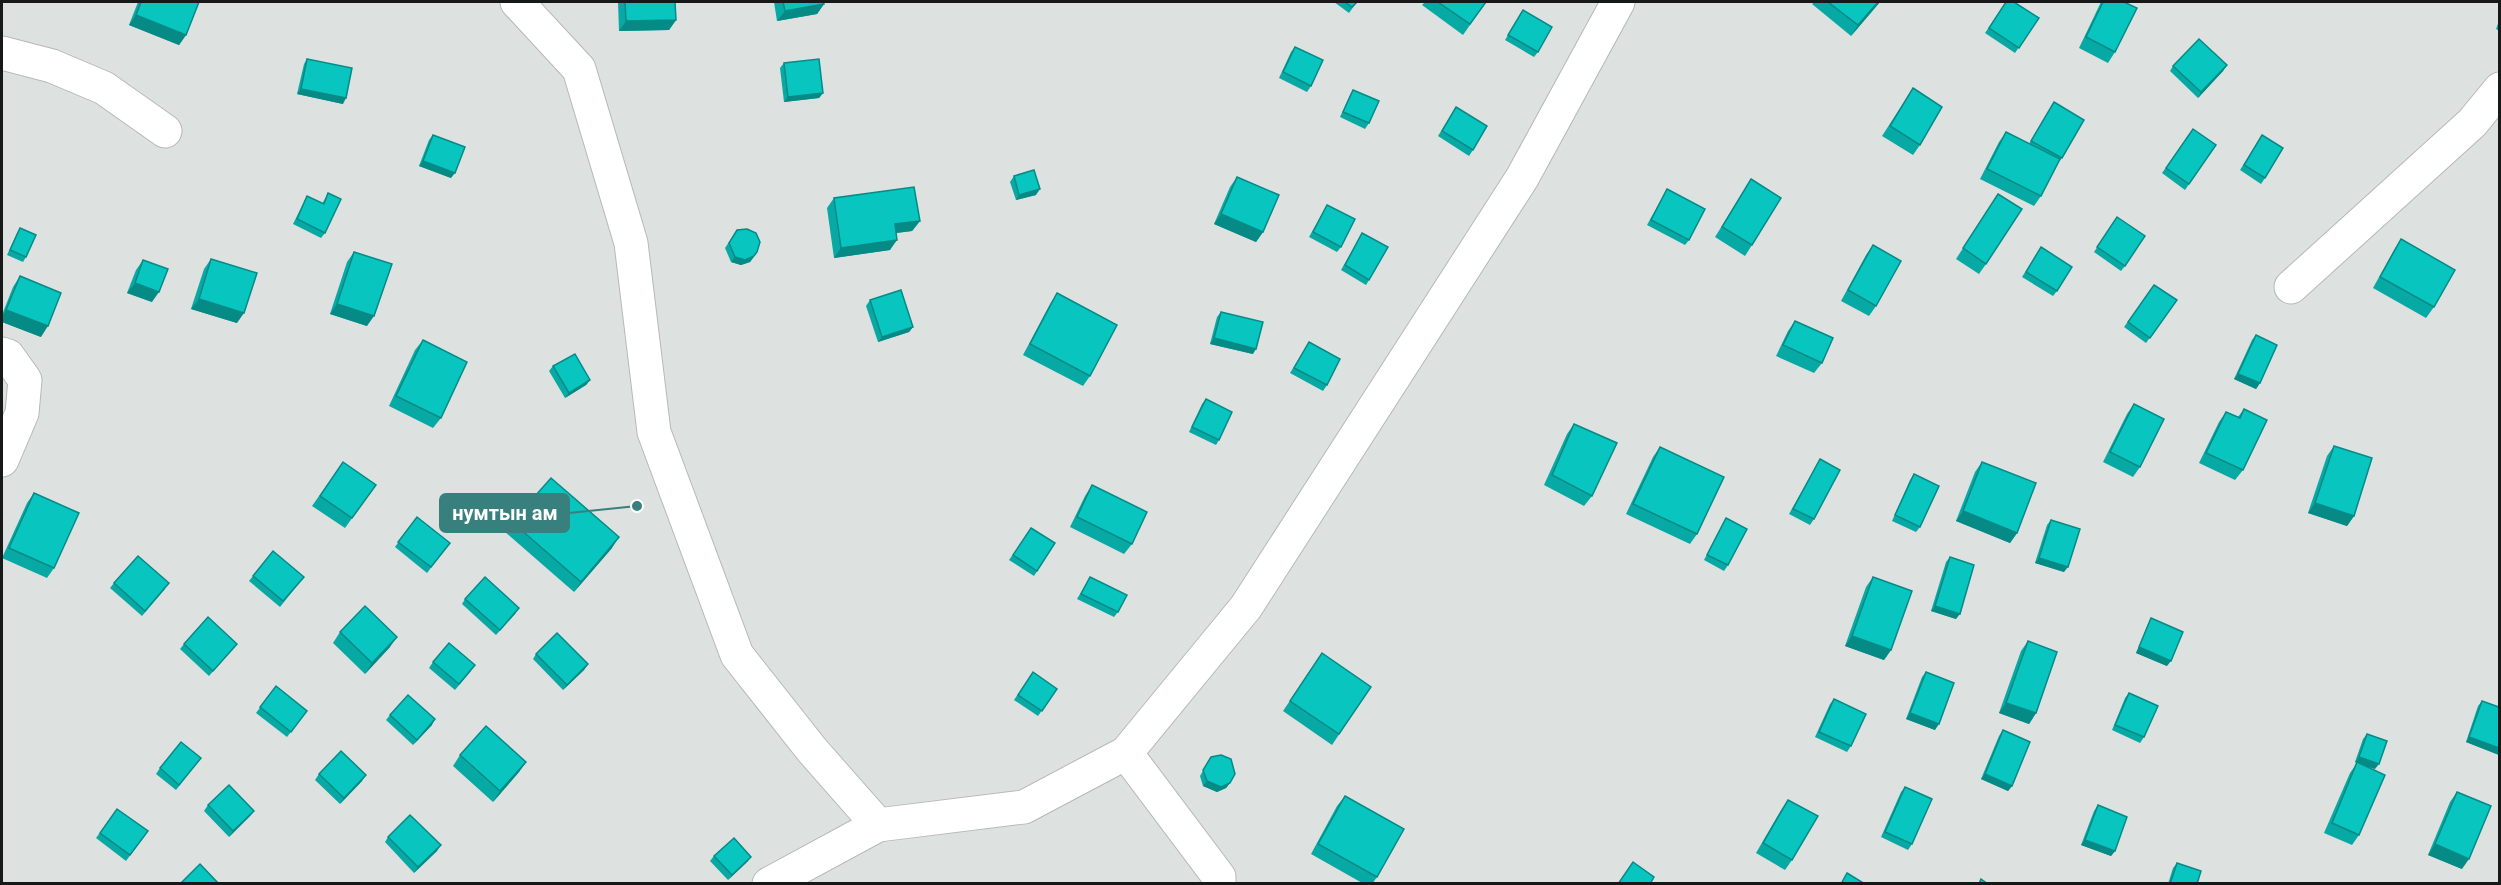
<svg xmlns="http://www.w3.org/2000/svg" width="2501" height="885" font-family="Roboto,sans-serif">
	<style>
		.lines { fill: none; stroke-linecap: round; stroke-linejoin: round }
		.minor-casing { stroke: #b4b9b8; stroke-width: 35 }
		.major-casing { stroke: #b4b9b8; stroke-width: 35 }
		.minor { stroke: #fff; stroke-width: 33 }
		.major { stroke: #fff; stroke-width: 33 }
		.wall { fill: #07a9a4 }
		.shaded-wall { fill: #068a86 }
		.building { fill: #08c5bf; stroke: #068a86; stroke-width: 1.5 }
		.leader { fill: none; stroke: #38807d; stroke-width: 2 }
		.callout-dot { fill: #38807d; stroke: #fff; stroke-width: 2 }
		.callout { fill: #38807d; stroke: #38807d; stroke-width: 2 }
		.callout-label { font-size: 20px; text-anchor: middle; font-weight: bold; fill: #fff }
	</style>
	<rect width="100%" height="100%" fill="#dde2e1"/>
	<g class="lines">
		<g class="minor-casing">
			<g id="minor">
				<polyline points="517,2 579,69 631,243 654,432 737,655 812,750 878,825 769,884"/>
				<polyline points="2,53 52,66 104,88 165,131"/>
				<polyline points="2291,287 2472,123 2500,89"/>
				<polyline points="2,354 8,356 25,380 22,413 2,460"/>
				<polyline points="1126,753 1219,877 1219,884"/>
			</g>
		</g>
		<g class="major-casing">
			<polyline id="major" points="878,825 1024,807 1126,753 1246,607 1522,178 1618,2"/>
		</g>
		<use href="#minor" class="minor"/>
		<use href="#major" class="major"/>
	</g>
	<g class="wall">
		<polygon points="138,2 199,2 186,35 179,45 129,25"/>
		<polygon points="618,2 675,2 676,20 669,30 619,31"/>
		<polygon points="774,2 823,2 824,4 817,14 777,21"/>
		<polygon points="1334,2 1357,2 1349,13"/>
		<polygon points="1425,2 1486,2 1463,35 1422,5"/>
		<polygon points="1814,2 1880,2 1851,36 1812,4"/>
		<polygon points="2006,2 2039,18 2015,53 1985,33"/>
		<polygon points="2101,2 2124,2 2115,52 2108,63 2079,48"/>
		<polygon points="1523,10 1538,52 1534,57 1505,40"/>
		<polygon points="2499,21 2499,31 2496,29"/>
		<polygon points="1295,47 1311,86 1307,92 1279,78 1291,52"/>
		<polygon points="307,59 343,104 297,94 304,64"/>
		<polygon points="784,63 823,93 819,98 784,102 780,68"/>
		<polygon points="2227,65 2223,71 2198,98 2170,71 2173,66"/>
		<polygon points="1913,88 1920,145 1913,155 1882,136"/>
		<polygon points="1353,90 1369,123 1365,129 1340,117 1350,95"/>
		<polygon points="2054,102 2062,158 2058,163 2041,196 2034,206 1980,179 1999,142 2006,132 2029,144"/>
		<polygon points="1456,107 1473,150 1469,156 1438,136"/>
		<polygon points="2193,129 2216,145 2185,190 2162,173"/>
		<polygon points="433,135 451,178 419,166 429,140"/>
		<polygon points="2262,135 2265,178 2261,184 2240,170"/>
		<polygon points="1014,176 1036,195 1016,200 1010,182"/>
		<polygon points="1237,177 1263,232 1256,242 1214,224 1230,187"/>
		<polygon points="1751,179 1752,245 1745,256 1715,237"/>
		<polygon points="1667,189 1689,240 1685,245 1647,225"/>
		<polygon points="328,193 325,233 321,238 293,224 307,196 322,204"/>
		<polygon points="1998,194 1986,264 1979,274 1956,259"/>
		<polygon points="834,198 920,221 912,231 896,233 890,250 834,258 827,208"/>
		<polygon points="1327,205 1341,247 1337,252 1309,237"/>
		<polygon points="2117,217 2125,266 2121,271 2094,252"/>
		<polygon points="20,228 26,257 23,262 7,255 17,233"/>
		<polygon points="737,230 754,257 750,262 741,265 731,262 725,248"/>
		<polygon points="1362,233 1369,280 1366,285 1341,270"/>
		<polygon points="2401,239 2434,307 2426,318 2373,288 2394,250"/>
		<polygon points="1873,245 1876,306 1869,316 1841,301 1866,255"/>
		<polygon points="2041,247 2057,291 2053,296 2022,277"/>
		<polygon points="354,252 367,326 330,314 347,262"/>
		<polygon points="211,259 237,323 191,309 204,269"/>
		<polygon points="143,260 152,302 127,293 136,270"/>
		<polygon points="20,276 41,337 2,322 2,315 13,287"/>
		<polygon points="2154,285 2177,300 2146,343 2124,327"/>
		<polygon points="1057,293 1090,376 1083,386 1023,355 1050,304"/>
		<polygon points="870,300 913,327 909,332 878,342 866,306"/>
		<polygon points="1221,312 1253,354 1210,344 1217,317"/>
		<polygon points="1795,321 1822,363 1814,373 1776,356 1788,331"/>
		<polygon points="2256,335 2260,383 2256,389 2234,379 2252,340"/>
		<polygon points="423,340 441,418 433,428 389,406 415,350"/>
		<polygon points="1309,342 1327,385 1323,391 1290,373"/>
		<polygon points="553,366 590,380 586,385 565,398 549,371"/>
		<polygon points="1206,399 1219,440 1216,445 1189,432 1202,404"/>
		<polygon points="2134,404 2140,467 2133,477 2103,462 2127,414"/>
		<polygon points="2244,409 2243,470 2235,480 2199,463 2219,422 2226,412 2238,417"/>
		<polygon points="1574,424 1592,496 1584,506 1544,485 1567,434"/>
		<polygon points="2334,446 2354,516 2347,526 2308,513 2327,456"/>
		<polygon points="1660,447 1697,534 1690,544 1626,514 1653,457"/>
		<polygon points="1820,459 1814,519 1810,525 1789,514"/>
		<polygon points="343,462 376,485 345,528 312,506"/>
		<polygon points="1982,462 2017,533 2010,543 1956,521 1975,472"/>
		<polygon points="1914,474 1920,527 1916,532 1892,521 1910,480"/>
		<polygon points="1092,485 1132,544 1124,554 1070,527 1085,496"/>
		<polygon points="34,493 54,568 47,578 2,558 27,503"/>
		<polygon points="417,517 450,543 427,573 395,547"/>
		<polygon points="1726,518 1728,565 1724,571 1704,560 1723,523"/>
		<polygon points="2051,520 2064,572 2035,563 2047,525"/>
		<polygon points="512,522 612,548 574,592 505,532"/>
		<polygon points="1031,528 1055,543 1034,576 1009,560"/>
		<polygon points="1950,557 1956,619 1931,611 1946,562"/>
		<polygon points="253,576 304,577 280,607 249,581"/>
		<polygon points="1090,577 1118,612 1114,617 1077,599"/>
		<polygon points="1873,577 1891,650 1884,660 1845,646 1866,587"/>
		<polygon points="114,583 165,589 142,616 110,588"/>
		<polygon points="465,599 516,613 496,635 462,604"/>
		<polygon points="2151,618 2167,666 2136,653 2148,624"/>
		<polygon points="340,632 390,647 365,674 333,643"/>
		<polygon points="2028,641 2036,713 2029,724 1999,713 2021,651"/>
		<polygon points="184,644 237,644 209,676 180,649"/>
		<polygon points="1322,653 1371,687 1332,745 1283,711"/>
		<polygon points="536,654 588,664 584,670 563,690 533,659"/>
		<polygon points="433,662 471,671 455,690 429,668"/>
		<polygon points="1033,672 1057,689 1038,716 1014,700"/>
		<polygon points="1926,672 1935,730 1906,719 1922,677"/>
		<polygon points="276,686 307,711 287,737 256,713"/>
		<polygon points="2129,693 2144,737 2140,743 2112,730 2125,698"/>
		<polygon points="1834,699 1851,746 1847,752 1815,737 1830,704"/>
		<polygon points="2482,701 2499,707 2499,755 2466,742 2478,706"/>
		<polygon points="390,715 432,725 413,745 386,720"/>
		<polygon points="2003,730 2012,786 2008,791 1981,779 1999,736"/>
		<polygon points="2367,734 2375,769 2365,766 2359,835 2352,845 2324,833 2350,773 2357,763 2355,762 2363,739"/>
		<polygon points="460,755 526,762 519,772 493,802 453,766"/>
		<polygon points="1211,757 1230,783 1226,788 1217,792 1203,786 1200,776"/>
		<polygon points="201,758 176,790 156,774 160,768"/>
		<polygon points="319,774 362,781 340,804 315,780"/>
		<polygon points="1905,787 1912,844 1908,850 1881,837 1901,792"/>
		<polygon points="2457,792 2462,869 2428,855 2450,802"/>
		<polygon points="1345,796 1377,877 1372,884 1364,884 1311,854 1337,806"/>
		<polygon points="1788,800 1792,860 1785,870 1756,853 1781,810"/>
		<polygon points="208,805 254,811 250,816 229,837 204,811"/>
		<polygon points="2098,805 2115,851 2111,856 2081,845 2094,811"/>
		<polygon points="117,809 148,831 126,861 96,838"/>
		<polygon points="388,837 437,851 414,873 385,842"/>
		<polygon points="714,856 751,857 747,862 728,880 710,861"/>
		<polygon points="2177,863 2197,884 2168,884 2173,868"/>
	</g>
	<g class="shaded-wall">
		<polygon points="1878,2 1880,2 1851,36 1858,25"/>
		<polygon points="824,4 817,14 777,21 785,11"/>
		<polygon points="136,15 186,35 179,45 129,25"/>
		<polygon points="676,20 669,30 619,31 626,21"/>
		<polygon points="2227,65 2223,71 2198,98 2201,92"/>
		<polygon points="301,89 346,98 343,104 297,94"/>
		<polygon points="823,93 819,98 784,102 788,97"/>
		<polygon points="423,161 455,173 451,178 419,166"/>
		<polygon points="1040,189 1036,195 1016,200 1019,195"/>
		<polygon points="1221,214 1263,232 1256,242 1214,224"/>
		<polygon points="920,221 912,231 888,234 895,224"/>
		<polygon points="897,240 890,250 834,258 841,248"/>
		<polygon points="757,252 750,262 741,265 731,262 735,257"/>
		<polygon points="135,283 159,292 152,302 127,293"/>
		<polygon points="199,299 244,313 237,323 191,309"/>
		<polygon points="337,304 374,316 367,326 330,314"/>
		<polygon points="6,310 48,326 41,337 2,322 2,317"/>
		<polygon points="913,327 909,332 878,342 882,337"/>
		<polygon points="1214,338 1256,349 1253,354 1210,344"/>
		<polygon points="2238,374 2260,383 2256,389 2234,379"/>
		<polygon points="590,380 586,385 565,398 569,393"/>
		<polygon points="2315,503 2354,516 2347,526 2308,513"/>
		<polygon points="1963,511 2017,533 2010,543 1956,521"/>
		<polygon points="619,537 612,548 574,592 581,582"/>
		<polygon points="2039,558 2068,567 2064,572 2035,563"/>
		<polygon points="1935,606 1960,614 1956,619 1931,611"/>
		<polygon points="1852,636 1891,650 1884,660 1845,646"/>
		<polygon points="397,637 390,647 365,674 372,663"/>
		<polygon points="2139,647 2171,661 2167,666 2136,653"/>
		<polygon points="588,664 584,670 563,690 567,685"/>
		<polygon points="2006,703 2036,713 2029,724 1999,713"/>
		<polygon points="1910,713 1939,724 1935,730 1906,719"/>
		<polygon points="435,719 432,725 413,745 417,740"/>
		<polygon points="2469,737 2499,748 2499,755 2466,742"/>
		<polygon points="2359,757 2379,764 2375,769 2355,762"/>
		<polygon points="526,762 519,772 493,802 500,791"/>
		<polygon points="1985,774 2012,786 2008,791 1981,779"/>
		<polygon points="366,775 362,781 340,804 344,798"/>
		<polygon points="1207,781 1230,783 1226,788 1217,792 1203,786"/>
		<polygon points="254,811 250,816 229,837 233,831"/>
		<polygon points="2085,840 2115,851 2111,856 2081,845"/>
		<polygon points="2435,844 2469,859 2462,869 2428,855"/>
		<polygon points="441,845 437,851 414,873 418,867"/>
		<polygon points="751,857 747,862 728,880 732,875"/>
	</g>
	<g class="building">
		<polygon points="141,2 199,2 186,35 136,15"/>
		<polygon points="625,2 675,2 676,20 626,21"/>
		<polygon points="783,2 823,2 824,4 785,11"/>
		<polygon points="1345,2 1357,2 1352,7"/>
		<polygon points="1438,2 1486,2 1470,24"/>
		<polygon points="1828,2 1878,2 1858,25"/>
		<polygon points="2006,2 2014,2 2039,18 2019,48 1989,28"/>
		<polygon points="2103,2 2124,2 2137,8 2115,52 2086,37"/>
		<polygon points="1523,10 1552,27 1538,52 1508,35"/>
		<polygon points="2199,39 2227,65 2201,92 2173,66"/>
		<polygon points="1295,47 1323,60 1311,86 1283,72"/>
		<polygon points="307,59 352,68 346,98 301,89"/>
		<polygon points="819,59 823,93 788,97 784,63"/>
		<polygon points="1913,88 1942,107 1920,145 1890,126"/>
		<polygon points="1353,90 1379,101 1369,123 1343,112"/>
		<polygon points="2054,102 2084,120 2062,158 2031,141"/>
		<polygon points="1456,107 1487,126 1473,150 1442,131"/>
		<polygon points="2193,129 2216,145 2189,184 2166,168"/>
		<polygon points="2006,132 2060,159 2041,196 1987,169"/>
		<polygon points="433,135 465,147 455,173 423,161"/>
		<polygon points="2262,135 2283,148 2265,178 2244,165"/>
		<polygon points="1034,170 1040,189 1019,195 1014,176"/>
		<polygon points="1237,177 1279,195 1263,232 1221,214"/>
		<polygon points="1751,179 1781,198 1752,245 1722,227"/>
		<polygon points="914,187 920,221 895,224 897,240 841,248 834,198"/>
		<polygon points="1667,189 1705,209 1689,240 1651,220"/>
		<polygon points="328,193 341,199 325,233 297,219 307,196 324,204"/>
		<polygon points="1998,194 2022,209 1986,264 1963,248"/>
		<polygon points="1327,205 1355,219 1341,247 1313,232"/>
		<polygon points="2117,217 2145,236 2125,266 2097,247"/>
		<polygon points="20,228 36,235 26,257 10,250"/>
		<polygon points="747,229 756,233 760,242 757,252 754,256 745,260 735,257 729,243 737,230"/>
		<polygon points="1362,233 1388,247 1369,280 1345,265"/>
		<polygon points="2401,239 2455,270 2434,307 2380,277"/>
		<polygon points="1873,245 1901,261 1876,306 1848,290"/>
		<polygon points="2041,247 2072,267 2057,291 2026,272"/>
		<polygon points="354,252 392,264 374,316 337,304"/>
		<polygon points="211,259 257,273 244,313 199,299"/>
		<polygon points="143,260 168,269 159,292 135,283"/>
		<polygon points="20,276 61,293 48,326 6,310"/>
		<polygon points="2154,285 2177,300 2150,338 2128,322"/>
		<polygon points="901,290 913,327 882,337 870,300"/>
		<polygon points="1057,293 1117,325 1090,376 1030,344"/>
		<polygon points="1221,312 1263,322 1256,349 1214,338"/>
		<polygon points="1795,321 1833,338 1822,363 1783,345"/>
		<polygon points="2256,335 2277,345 2260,383 2238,374"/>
		<polygon points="423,340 467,362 441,418 396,396"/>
		<polygon points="1309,342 1340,359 1327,385 1294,368"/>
		<polygon points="575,354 590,380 569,393 553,366"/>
		<polygon points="1206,399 1232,412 1219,440 1192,427"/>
		<polygon points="2134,404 2164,419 2140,467 2110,452"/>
		<polygon points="2244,409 2267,420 2243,470 2206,453 2226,412 2240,418"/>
		<polygon points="1574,424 1617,443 1592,496 1552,475"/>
		<polygon points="2334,446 2372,458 2354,516 2315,503"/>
		<polygon points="1660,447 1724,477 1697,534 1633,504"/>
		<polygon points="1820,459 1840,470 1814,519 1793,509"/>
		<polygon points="343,462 376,485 352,518 320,496"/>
		<polygon points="1982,462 2036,483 2017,533 1963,511"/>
		<polygon points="1914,474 1939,486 1920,527 1895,515"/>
		<polygon points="551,478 619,537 581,582 512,522"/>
		<polygon points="1092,485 1147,512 1132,544 1077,517"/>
		<polygon points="34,493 79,513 54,568 9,548"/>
		<polygon points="417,517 450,543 431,567 398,542"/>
		<polygon points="1726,518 1747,529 1728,565 1707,555"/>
		<polygon points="2051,520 2080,529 2068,567 2039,558"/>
		<polygon points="1031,528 1055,543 1037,571 1013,555"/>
		<polygon points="273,551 304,577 283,601 253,576"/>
		<polygon points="138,556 169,583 145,611 114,583"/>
		<polygon points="1950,557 1974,565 1960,614 1935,606"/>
		<polygon points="485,577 519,608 500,630 465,599"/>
		<polygon points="1090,577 1127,595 1118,612 1081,594"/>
		<polygon points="1873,577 1912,591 1891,650 1852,636"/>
		<polygon points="365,606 397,637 372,663 340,632"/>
		<polygon points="208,617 237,644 213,671 184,644"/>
		<polygon points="2151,618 2183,632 2171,661 2139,647"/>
		<polygon points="557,633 588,664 567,685 536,654"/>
		<polygon points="2028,641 2057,652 2036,713 2006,703"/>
		<polygon points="449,643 475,665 459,684 433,662"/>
		<polygon points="1322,653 1371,687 1339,734 1290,701"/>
		<polygon points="1033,672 1057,689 1042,711 1018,695"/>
		<polygon points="1926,672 1954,683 1939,724 1910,713"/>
		<polygon points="276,686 307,711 291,732 260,707"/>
		<polygon points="2129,693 2158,706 2144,737 2115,725"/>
		<polygon points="408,695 435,719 417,740 390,715"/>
		<polygon points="1834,699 1866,714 1851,746 1819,732"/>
		<polygon points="2482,701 2499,707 2499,748 2469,737"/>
		<polygon points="486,726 526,762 500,791 460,755"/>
		<polygon points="2003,730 2030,742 2012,786 1985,774"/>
		<polygon points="2367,734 2387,741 2379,764 2359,757"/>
		<polygon points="181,742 201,758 179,785 160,768"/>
		<polygon points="341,751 366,775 344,798 319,774"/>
		<polygon points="1221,755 1231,759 1235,774 1230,783 1221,787 1207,781 1203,770 1211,757"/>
		<polygon points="2357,762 2385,775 2359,835 2332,823"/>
		<polygon points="229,785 254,811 233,831 208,805"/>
		<polygon points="1905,787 1932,799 1912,844 1885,832"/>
		<polygon points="2457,792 2491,806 2469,859 2435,844"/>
		<polygon points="1345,796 1404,829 1377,877 1318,844"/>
		<polygon points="1788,800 1818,816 1792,860 1763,843"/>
		<polygon points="2098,805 2127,817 2115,851 2085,840"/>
		<polygon points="117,809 148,831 130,855 100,833"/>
		<polygon points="410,815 441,845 418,867 388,837"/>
		<polygon points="734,838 751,857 732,875 714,856"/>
		<polygon points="1633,862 1654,877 1650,884 1618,884"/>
		<polygon points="2177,863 2201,871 2197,884 2170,884"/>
		<polygon points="200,864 219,884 180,884"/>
		<polygon points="1847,873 1865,884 1841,884"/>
		<polygon points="1981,879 1988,884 1979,884"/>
	</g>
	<path class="leader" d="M637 506L569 513"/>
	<circle class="callout-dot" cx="637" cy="506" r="6"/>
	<rect class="callout" x="440" y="494" width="129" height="38" rx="6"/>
	<g class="callout-label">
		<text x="505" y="520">нумтын ам</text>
	</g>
	<rect width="2501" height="885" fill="none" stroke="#171918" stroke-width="6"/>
</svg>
